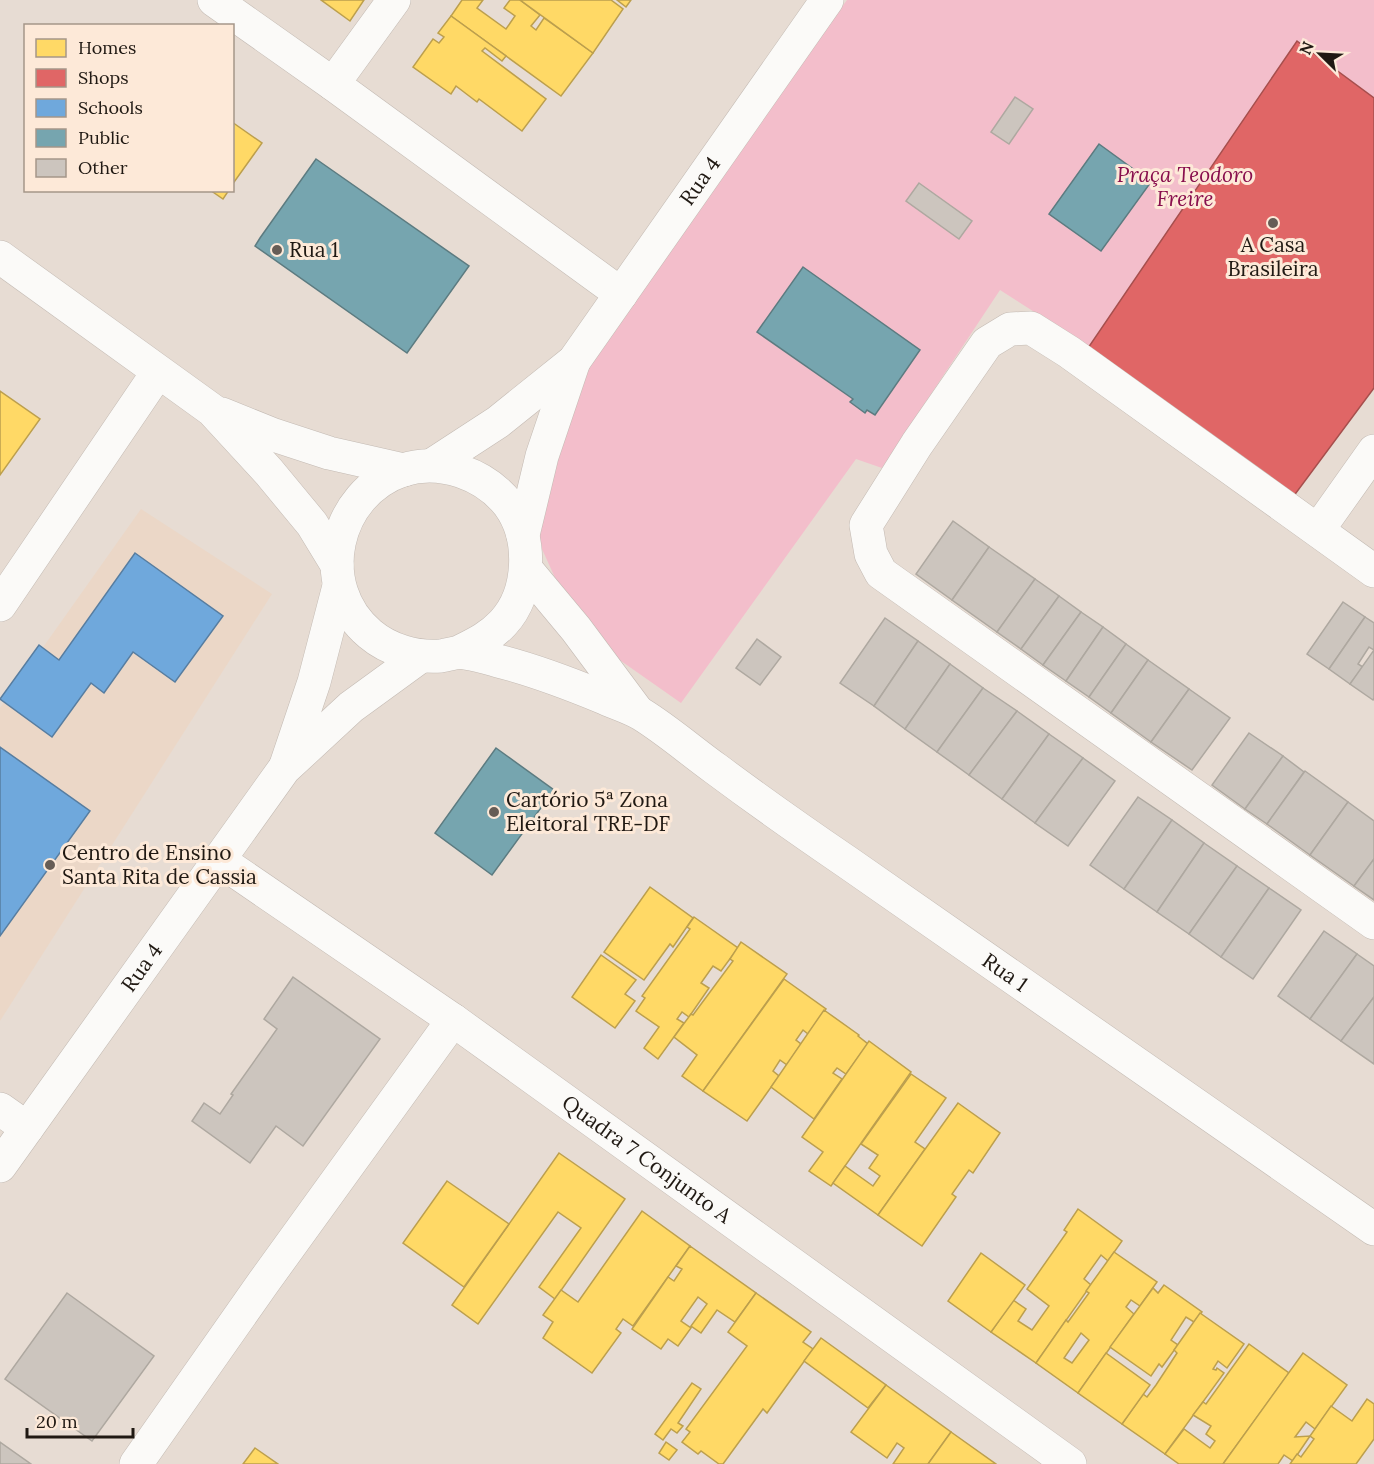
<svg xmlns="http://www.w3.org/2000/svg" width="1374" height="1464" font-family="Lora,serif">
	<style>
		.built { fill: #ebd7c7 }
		.green { fill: #f3becb }
		.homes { fill: #ffd966; stroke: #bc9f4d; stroke-width: 1.5; fill-rule: evenodd }
		.shops { fill: #e06666; stroke: #a64f4d; stroke-width: 1.5 }
		.schools { fill: #6fa8dc; stroke: #577da0; stroke-width: 1.5 }
		.public { fill: #76a5af; stroke: #5c7b80; stroke-width: 1.5 }
		.building { fill: #ccc5be; stroke: #aea8a0; stroke-width: 1.5 }
		.lines { fill: none; stroke-linecap: round; stroke-linejoin: round }
		.street-casing { stroke: #c3bab3; stroke-width: 34 }
		.secondary-casing { stroke: #c3bab3; stroke-width: 34 }
		.street { stroke: #fbfaf8; stroke-width: 33 }
		.secondary { stroke: #fbfaf8; stroke-width: 33 }
		.poi-dot { fill: #665d56; stroke: #fde9d8; stroke-width: 2 }
		.labels { text-anchor: middle; stroke-width: 6; stroke-linejoin: round; paint-order: stroke }
		.park-label { font-size: 21px; font-style: italic; fill: #880e4d; stroke: #fde9d8 }
		.street-label { font-size: 21px; fill: #201913; stroke: #fde9d8 }
		.poi-label { font-size: 21px; fill: #201913; stroke: #fde9d8; text-anchor: start }
	</style>
	<rect width="100%" height="100%" fill="#e7dcd3"/>
	<polygon class="built" points="141,509 272,594 0,1021 0,708"/>
	<polygon class="green" points="847,0 1374,0 1374,388 1293,497 1064,331 1000,290 882,468 856,459 681,703 604,649 571,613 537,538 571,378"/>
	<g class="homes">
		<polygon points="321,0 364,0 350,21"/>
		<polygon points="462,0 483,0 477,8 506,29 515,16 504,8 510,0 520,0 540,15 531,26 536,30 544,18 593,53 561,96 451,16"/>
		<polygon points="520,0 611,0 623,9 593,53"/>
		<polygon points="617,0 631,0 626,7"/>
		<polygon points="451,16 506,56 502,61 485,48 482,51 546,99 522,131 479,99 477,102 456,86 451,94 413,67 433,39 439,43 444,37 438,33"/>
		<polygon points="232,122 262,143 232,185"/>
		<polygon points="210,190 229,190 223,199"/>
		<polygon points="0,391 40,419 0,475"/>
		<polygon points="650,887 693,918 673,947 670,944 644,980 604,952"/>
		<polygon points="694,917 738,948 721,971 713,966 701,983 709,988 689,1017 682,1012 677,1019 684,1023 658,1059 644,1048 659,1027 636,1011 645,998 642,996 690,929 687,927"/>
		<polygon points="741,942 787,974 703,1091 682,1076 697,1055 674,1037 691,1014 693,1015 733,961 730,959"/>
		<polygon points="601,955 636,980 625,994 635,1001 615,1028 572,997"/>
		<polygon points="784,979 826,1009 808,1034 803,1030 796,1040 801,1044 787,1065 780,1060 773,1071 779,1076 747,1121 703,1091"/>
		<polygon points="824,1010 859,1035 858,1036 868,1044 846,1074 837,1068 833,1073 842,1079 814,1119 771,1087"/>
		<polygon points="869,1041 911,1072 831,1186 809,1171 823,1152 802,1137"/>
		<polygon points="911,1074 946,1098 915,1142 925,1149 878,1215 833,1183 845,1166 873,1186 880,1176 869,1168 878,1155 861,1144"/>
		<polygon points="958,1103 1000,1133 973,1173 969,1170 952,1194 956,1197 922,1246 878,1215"/>
		<polygon points="559,1153 625,1199 555,1299 539,1287 581,1228 558,1212 478,1324 452,1305"/>
		<polygon points="447,1181 509,1224 464,1287 403,1243"/>
		<polygon points="1078,1209 1122,1241 1108,1261 1101,1255 1084,1279 1091,1285 1036,1363 991,1332 1013,1300 1026,1309 1018,1321 1032,1330 1049,1306 1027,1289 1067,1232 1064,1230"/>
		<polygon points="642,1211 690,1246 633,1326 623,1319 616,1329 621,1333 592,1373 543,1338 553,1322 543,1315 561,1290 578,1302"/>
		<polygon points="690,1246 756,1293 735,1322 717,1310 701,1333 691,1326 707,1304 698,1297 681,1321 691,1328 678,1346 668,1339 661,1349 632,1329 668,1277 674,1281 682,1269 676,1266"/>
		<path d="M 1114,1252 L 1157,1282 L 1140,1306 L 1131,1300 L 1126,1307 L 1134,1314 L 1078,1393 L 1036,1363 L 1066,1320 L 1068,1322 L 1089,1293 L 1086,1291 ZM 1081,1333 L 1089,1340 L 1072,1363 L 1064,1358 Z"/>
		<polygon points="981,1253 1025,1285 991,1332 948,1301"/>
		<polygon points="1164,1285 1202,1312 1194,1322 1186,1317 1171,1340 1178,1345 1162,1367 1159,1364 1151,1376 1110,1347 1153,1288 1158,1293"/>
		<polygon points="756,1293 811,1332 803,1342 813,1349 767,1413 763,1409 723,1464 719,1464 701,1451 698,1454 682,1442 690,1432 686,1429 747,1346 728,1332"/>
		<polygon points="1200,1313 1244,1344 1227,1368 1218,1361 1213,1369 1216,1370 1217,1368 1224,1373 1165,1454 1122,1424 1143,1394 1147,1397 1156,1385 1177,1353 1174,1350"/>
		<polygon points="821,1338 886,1385 868,1408 804,1361"/>
		<polygon points="1249,1344 1289,1373 1223,1464 1179,1464 1165,1454 1184,1429 1210,1448 1215,1441 1206,1434 1211,1426 1193,1415 1203,1402 1206,1404"/>
		<polygon points="1106,1353 1150,1385 1122,1424 1078,1393"/>
		<polygon points="1303,1353 1347,1385 1315,1429 1306,1422 1295,1437 1310,1436 1293,1461 1284,1455 1278,1464 1223,1464"/>
		<polygon points="692,1383 701,1389 678,1423 683,1426 677,1433 671,1429 663,1440 655,1434"/>
		<polygon points="886,1385 951,1432 928,1464 893,1464 904,1448 897,1443 887,1458 851,1432"/>
		<polygon points="1367,1399 1374,1404 1374,1439 1356,1464 1290,1464 1297,1454 1301,1457 1314,1439 1310,1436 1331,1406 1352,1421"/>
		<polygon points="951,1432 996,1464 928,1464"/>
		<polygon points="666,1442 677,1450 669,1460 659,1453"/>
		<polygon points="255,1448 278,1464 243,1464"/>
	</g>
	<polygon class="shops" points="1297,41 1374,98 1374,388 1293,497 1088,348"/>
	<g class="schools">
		<polygon points="135,553 223,616 175,682 133,652 104,693 91,683 52,737 0,699 39,645 59,660"/>
		<polygon points="0,747 90,811 0,936"/>
	</g>
	<g class="public">
		<polygon points="1099,144 1151,182 1101,251 1049,214"/>
		<polygon points="316,159 469,266 407,353 255,246 260,238"/>
		<polygon points="803,267 920,350 875,415 867,410 865,413 850,402 853,399 757,332"/>
		<polygon points="496,748 554,790 492,875 435,833"/>
	</g>
	<g class="building">
		<polygon points="1015,97 1033,109 1009,144 991,132"/>
		<polygon points="919,183 972,221 959,239 906,201"/>
		<polygon points="953,521 989,547 952,600 916,574"/>
		<polygon points="989,547 1035,579 997,632 952,600"/>
		<polygon points="1035,579 1059,596 1021,649 997,632"/>
		<polygon points="1059,596 1081,612 1043,665 1021,649"/>
		<polygon points="1343,602 1365,617 1329,669 1307,654"/>
		<polygon points="1081,612 1103,627 1066,681 1043,665"/>
		<polygon points="1365,617 1374,623 1374,650 1369,647 1358,664 1363,667 1350,684 1329,669"/>
		<polygon points="885,618 918,641 874,706 840,683"/>
		<polygon points="1103,627 1126,644 1089,697 1066,681"/>
		<polygon points="757,639 781,657 760,685 736,668"/>
		<polygon points="918,641 950,664 905,729 874,706"/>
		<polygon points="1126,644 1148,660 1111,713 1089,697"/>
		<polygon points="1374,650 1374,698 1373,700 1350,684"/>
		<polygon points="1148,660 1189,689 1151,742 1111,713"/>
		<polygon points="950,664 983,688 937,752 905,729"/>
		<polygon points="983,688 1017,711 969,775 937,752"/>
		<polygon points="1189,689 1230,718 1192,770 1151,742"/>
		<polygon points="1017,711 1049,734 1002,799 969,775"/>
		<polygon points="1249,733 1283,756 1245,809 1212,785"/>
		<polygon points="1049,734 1083,758 1035,823 1002,799"/>
		<polygon points="1283,756 1304,772 1267,824 1245,809"/>
		<polygon points="1083,758 1115,781 1068,846 1035,823"/>
		<polygon points="1305,771 1348,802 1310,855 1267,824"/>
		<polygon points="1138,797 1172,820 1124,889 1090,865"/>
		<polygon points="1348,802 1374,821 1374,859 1354,886 1310,855"/>
		<polygon points="1172,820 1204,843 1157,912 1124,889"/>
		<polygon points="1204,843 1237,866 1189,934 1157,912"/>
		<polygon points="1374,859 1374,900 1354,886"/>
		<polygon points="1237,866 1269,888 1221,957 1189,934"/>
		<polygon points="1269,888 1301,910 1253,979 1221,957"/>
		<polygon points="1324,931 1357,954 1310,1019 1278,996"/>
		<polygon points="1357,954 1374,966 1374,997 1341,1041 1310,1019"/>
		<polygon points="293,977 380,1039 303,1146 276,1126 250,1163 192,1121 204,1103 220,1114 233,1095 231,1094 277,1029 264,1019"/>
		<polygon points="1374,997 1374,1064 1341,1041"/>
		<polygon points="67,1293 154,1356 92,1441 5,1379"/>
		<polygon points="0,1442 31,1464 0,1464"/>
	</g>
	<g class="lines">
		<g class="street-casing">
			<g id="street">
				<polyline points="214,0 333,84 621,294"/>
				<polyline points="333,84 394,0"/>
				<polyline points="1318,530 1374,451"/>
				<polyline points="1374,571 1069,352 1031,328 1010,329 987,343 917,444 866,525 871,554 881,573 1374,923"/>
				<polyline points="0,605 158,372"/>
				<path id="s1" d="M 219,860 L 453,1020 L 1070,1464"/>
				<polyline points="0,1109 27,1128"/>
				<polyline points="136,1464 263,1283 453,1020"/>
			</g>
		</g>
		<g class="secondary-casing">
			<g id="secondary">
				<polyline points="0,257 212,410 269,472 312,524 337,565"/>
				<polyline points="222,414 274,435 329,453 404,470"/>
				<path id="s2" d="M 432,465 L 498,422 L 574,361 L 827,0"/>
				<polyline points="523,535 542,456 574,361"/>
				<polyline points="526,569 576,629 637,711"/>
				<path id="s3" d="M 461,651 C 477,643 491,636 503,623 C 531,593 533,538 509,505 C 485,474 441,458 403,470 C 334,493 313,586 370,634 C 389,650 416,658 441,656 C 449,655 457,651 465,653 C 476,654 488,658 498,661 C 534,670 568,683 602,697 C 615,703 629,707 641,714 C 667,730 691,751 716,769 C 759,801 803,832 847,862 C 1022,985 1198,1107 1374,1229"/>
				<polyline points="286,765 314,682 339,586"/>
				<path id="s4" d="M 0,1166 L 284,769 L 351,707 L 421,656"/>
			</g>
		</g>
		<use href="#street" class="street"/>
		<use href="#secondary" class="secondary"/>
	</g>
	<g class="poi-dot">
		<circle cx="1273" cy="223" r="6"/>
		<circle cx="277" cy="250" r="6"/>
		<circle cx="494" cy="812" r="6"/>
		<circle cx="50" cy="865" r="6"/>
	</g>
	<g class="labels">
		<g class="park-label">
			<text x="1185" y="182">Praça Teodoro<tspan x="1185" dy="24">Freire</tspan></text>
		</g>
		<g class="street-label">
			<text dy="7" stroke="none"><textPath href="#s2" startOffset="396">Rua 4</textPath></text>
			<text dy="7" stroke="none"><textPath href="#s4" startOffset="244">Rua 4</textPath></text>
			<text dy="7" stroke="none"><textPath href="#s3" startOffset="1232">Rua 1</textPath></text>
			<text dy="7" stroke="none"><textPath href="#s1" startOffset="522">Quadra 7 Conjunto A</textPath></text>
		</g>
		<g class="poi-label">
			<text x="1273" y="252" text-anchor="middle">A Casa<tspan x="1273" dy="24">Brasileira</tspan></text>
			<text x="289" y="257">Rua 1</text>
			<text x="506" y="807">Cartório 5ª Zona<tspan x="506" dy="24">Eleitoral TRE-DF</tspan></text>
			<text x="62" y="860">Centro de Ensino<tspan x="62" dy="24">Santa Rita de Cassia</tspan></text>
		</g>
	</g>
	<rect x="24" y="24" width="210" height="168" fill="#fde9d8" stroke="#a59689" stroke-width="1.5"/>
	<rect x="36" y="39" width="30" height="18" fill="#ffd966" stroke="#a59689" stroke-width="1.5"/>
	<text x="78" y="54" font-size="18" fill="#201913">Homes</text>
	<rect x="36" y="69" width="30" height="18" fill="#e06666" stroke="#a59689" stroke-width="1.5"/>
	<text x="78" y="84" font-size="18" fill="#201913">Shops</text>
	<rect x="36" y="99" width="30" height="18" fill="#6fa8dc" stroke="#a59689" stroke-width="1.5"/>
	<text x="78" y="114" font-size="18" fill="#201913">Schools</text>
	<rect x="36" y="129" width="30" height="18" fill="#76a5af" stroke="#a59689" stroke-width="1.5"/>
	<text x="78" y="144" font-size="18" fill="#201913">Public</text>
	<rect x="36" y="159" width="30" height="18" fill="#ccc5be" stroke="#a59689" stroke-width="1.5"/>
	<text x="78" y="174" font-size="18" fill="#201913">Other</text>
	<g transform="translate(1320 54) rotate(294)" stroke="#fde9d8" stroke-width="4.5" paint-order="stroke">
	<path d="M0-4.5L10 22L0 15L-10 22Z" fill="#201913"/>
	<text y="-9" font-size="16" font-weight="bold" text-anchor="middle" fill="#201913">N</text>
	</g>
	<path d="M27 1428v9h106v-9" fill="none" stroke="#201913" stroke-width="3"/>
	<text x="36" y="1428" font-size="18" fill="#201913" stroke="#fde9d8" stroke-width="4.5" paint-order="stroke">20 m</text>
</svg>
